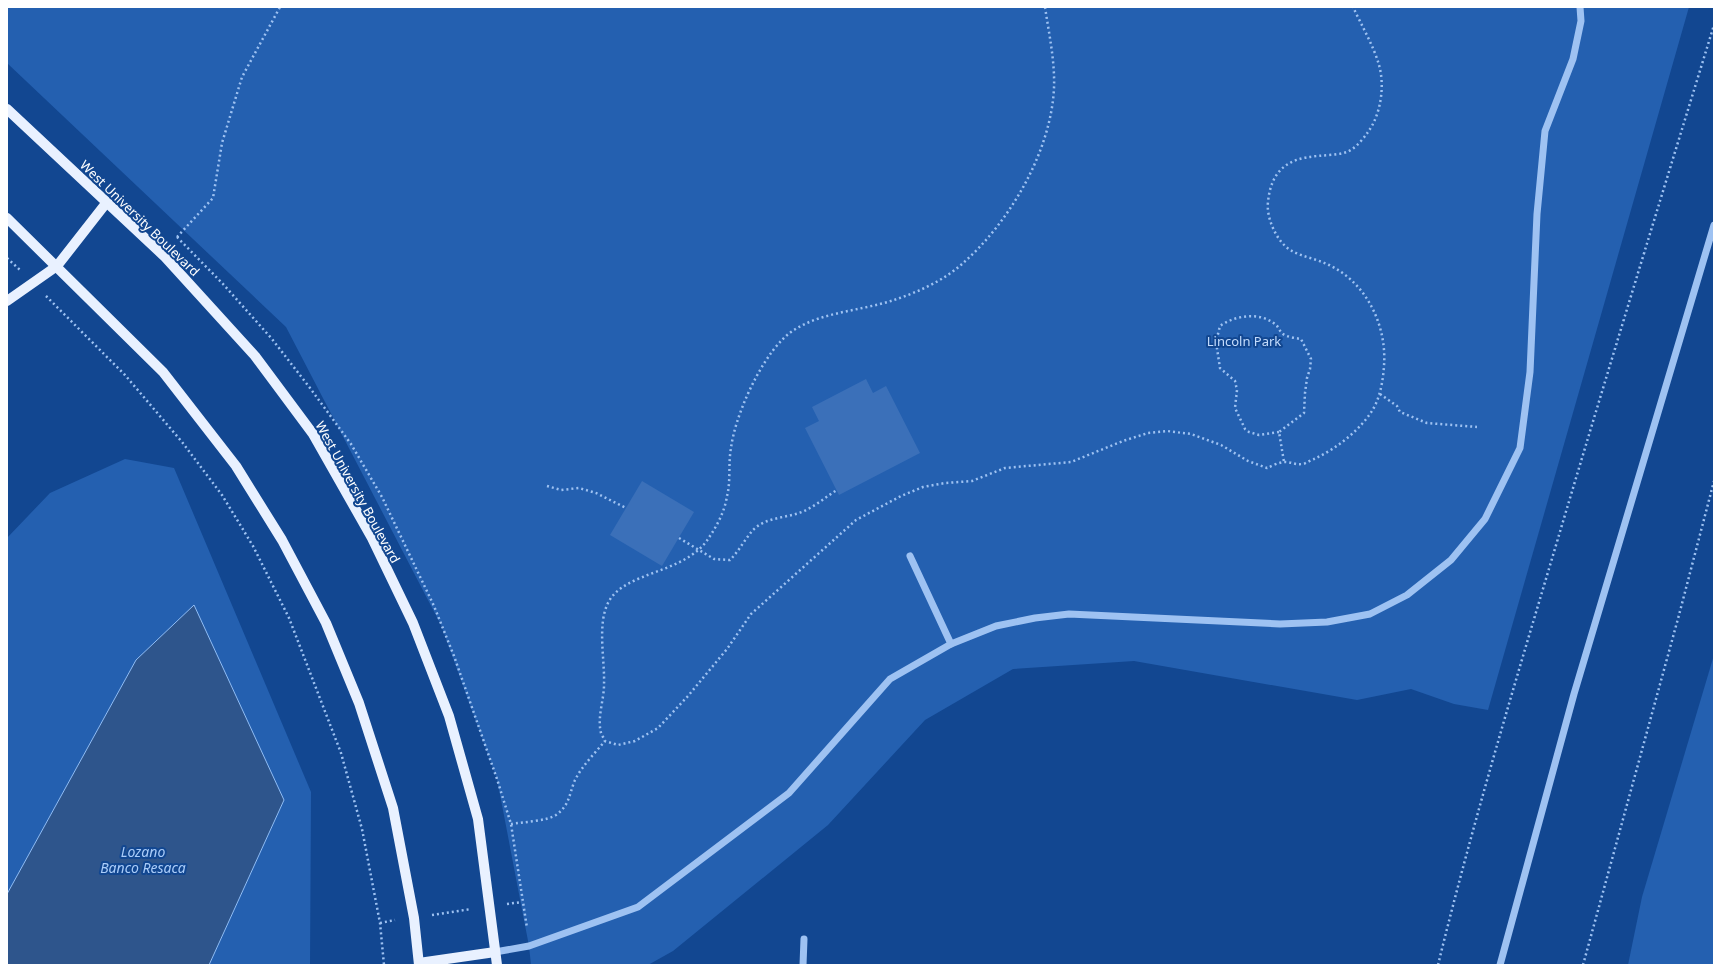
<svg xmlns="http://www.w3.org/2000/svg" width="1721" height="972" font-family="'Noto Sans',sans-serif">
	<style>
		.green { fill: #2460b0 }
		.water { fill: #2e558c; stroke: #90bdf5 }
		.building { fill: #3b70b9 }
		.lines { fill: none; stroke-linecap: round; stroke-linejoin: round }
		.path { stroke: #9ec2f2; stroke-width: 2.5; stroke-dasharray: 2 3; stroke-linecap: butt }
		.minor { stroke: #9ec2f2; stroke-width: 7 }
		.major { stroke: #e9f1ff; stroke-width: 10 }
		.labels { text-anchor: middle; stroke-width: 4; stroke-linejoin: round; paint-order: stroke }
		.street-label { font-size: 13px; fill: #fff; stroke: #124791 }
		.park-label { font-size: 13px; fill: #c5ddfd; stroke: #124791 }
		.water-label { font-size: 14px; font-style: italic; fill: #aaccf9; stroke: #124791 }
	</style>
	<rect width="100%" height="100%" fill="#124791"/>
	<g class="green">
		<polygon points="7,7 1689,7 1488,710 1454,704 1411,689 1357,700 1134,661 1013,669 925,720 828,825 673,951 648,965 531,965 529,946 497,779 441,625 286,327 7,63"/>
		<polygon points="125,459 174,468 311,792 310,965 209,965 284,800 136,660 7,894 7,538 50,493"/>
		<polygon points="1714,655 1714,965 1628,965 1642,897"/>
	</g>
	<polygon class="water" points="194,605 284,800 209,965 7,965 7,894 136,660"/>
	<g class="building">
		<polygon points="866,379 873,393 886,386 920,453 839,495 805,428 819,421 812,407"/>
		<polygon points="642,481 694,512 662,566 610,535"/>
	</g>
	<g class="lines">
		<g class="path">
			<path d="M 1045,7 C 1049,34 1055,61 1054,88 C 1051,152 1009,223 962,264 C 943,281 918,292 894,300 C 859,312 808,312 782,340 C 759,363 735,416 731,448 C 728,464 731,481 727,496 C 725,510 718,524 710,536 C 687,575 624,570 608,603 C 597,625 605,660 604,685 C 604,700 597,717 601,733 C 602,736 604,738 605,741 L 618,745 L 635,741 L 658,728 L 688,696 L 727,649 L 751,614 L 856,520 L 901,496 L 923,487 L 945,483 L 972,481 L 1005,468 L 1071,462 L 1123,441 L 1148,433 L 1167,431 L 1191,434 L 1221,445 L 1248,461 L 1267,468 C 1272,466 1279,462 1285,462 C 1291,462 1296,465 1302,464 C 1306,464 1310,460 1314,459 C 1336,449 1359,431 1372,411 C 1380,398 1383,381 1384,366 C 1387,326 1367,283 1329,265 C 1317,259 1303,257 1292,251 C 1277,243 1266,218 1268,202 C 1271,171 1287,158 1318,156 C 1327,155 1338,155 1347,152 C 1356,148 1363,139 1368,132 C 1381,114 1385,86 1379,65 C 1374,47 1361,24 1353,7"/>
			<polyline points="177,237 223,284 272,339 310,388 351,444 382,497 434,606 454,656 497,779 511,824 527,928"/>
			<polyline points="177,237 213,198 222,143 242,77 280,7"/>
			<polyline points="7,258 20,270"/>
			<polyline points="46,296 125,375 182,442 222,495 253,546 289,618 341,753 362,829 380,923 384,965"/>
			<polyline points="1380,394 1397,406 1400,412 1427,423 1477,427"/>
			<path d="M 1279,432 L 1259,435 L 1249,432 L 1245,429 L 1235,408 L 1237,390 L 1235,381 L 1220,368 L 1216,342 L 1220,326 C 1235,315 1262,311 1277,326 C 1279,328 1280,332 1283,334 C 1287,337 1295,338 1301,339 L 1311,359 L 1310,369 L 1307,378 L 1305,393 L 1304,413 L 1279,432 L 1284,462"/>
			<polyline points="547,486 561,490 579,488 596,493 626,508"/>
			<path d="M 679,538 L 714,559 L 730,560 C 739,551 745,539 753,530 C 768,515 791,519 808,509 C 818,504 827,496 837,490"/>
			<path d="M 511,824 C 523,822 547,821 556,815 C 570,805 569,794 575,780 C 582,766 595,753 605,741"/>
			<polyline points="507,904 522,902"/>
			<polyline points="432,915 471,909"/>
			<polyline points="380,923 395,920"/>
			<path d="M 1438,965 C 1471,830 1511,696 1551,562 C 1604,383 1659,204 1714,25"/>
			<polyline points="1583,965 1679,615 1714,481"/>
		</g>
		<g class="minor">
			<polyline points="910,556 951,644"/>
			<polyline points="495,952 529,946 638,907 789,793 890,679 951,644 996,626 1035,618 1069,614 1280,624 1327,622 1370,614 1407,595 1451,560 1485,519 1520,448 1530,372 1537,214 1545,131 1573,59 1581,21 1580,7"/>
			<polyline points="803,965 804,939"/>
			<polyline points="1500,965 1574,694 1714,225"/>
		</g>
		<g class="major">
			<polyline points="7,109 164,256 255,356 313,434 372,538 413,623 449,716 478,819 497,965"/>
			<polyline points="7,218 163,372 236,466 282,540 326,623 359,703 393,808 414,918 419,965"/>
			<polyline points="7,301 57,266 107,202"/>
			<polyline points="419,963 495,952"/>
		</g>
	</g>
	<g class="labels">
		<g class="street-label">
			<text transform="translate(140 218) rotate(44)" y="5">West University Boulevard</text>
			<text transform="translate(358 492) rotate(61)" y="5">West University Boulevard</text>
		</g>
		<g class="park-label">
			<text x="1244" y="346">Lincoln Park</text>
		</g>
		<g class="water-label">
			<text x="143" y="857">Lozano<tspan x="143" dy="16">Banco Resaca</tspan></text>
		</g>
	</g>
	<rect width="1721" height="972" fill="none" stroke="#ffffff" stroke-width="16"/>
</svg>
